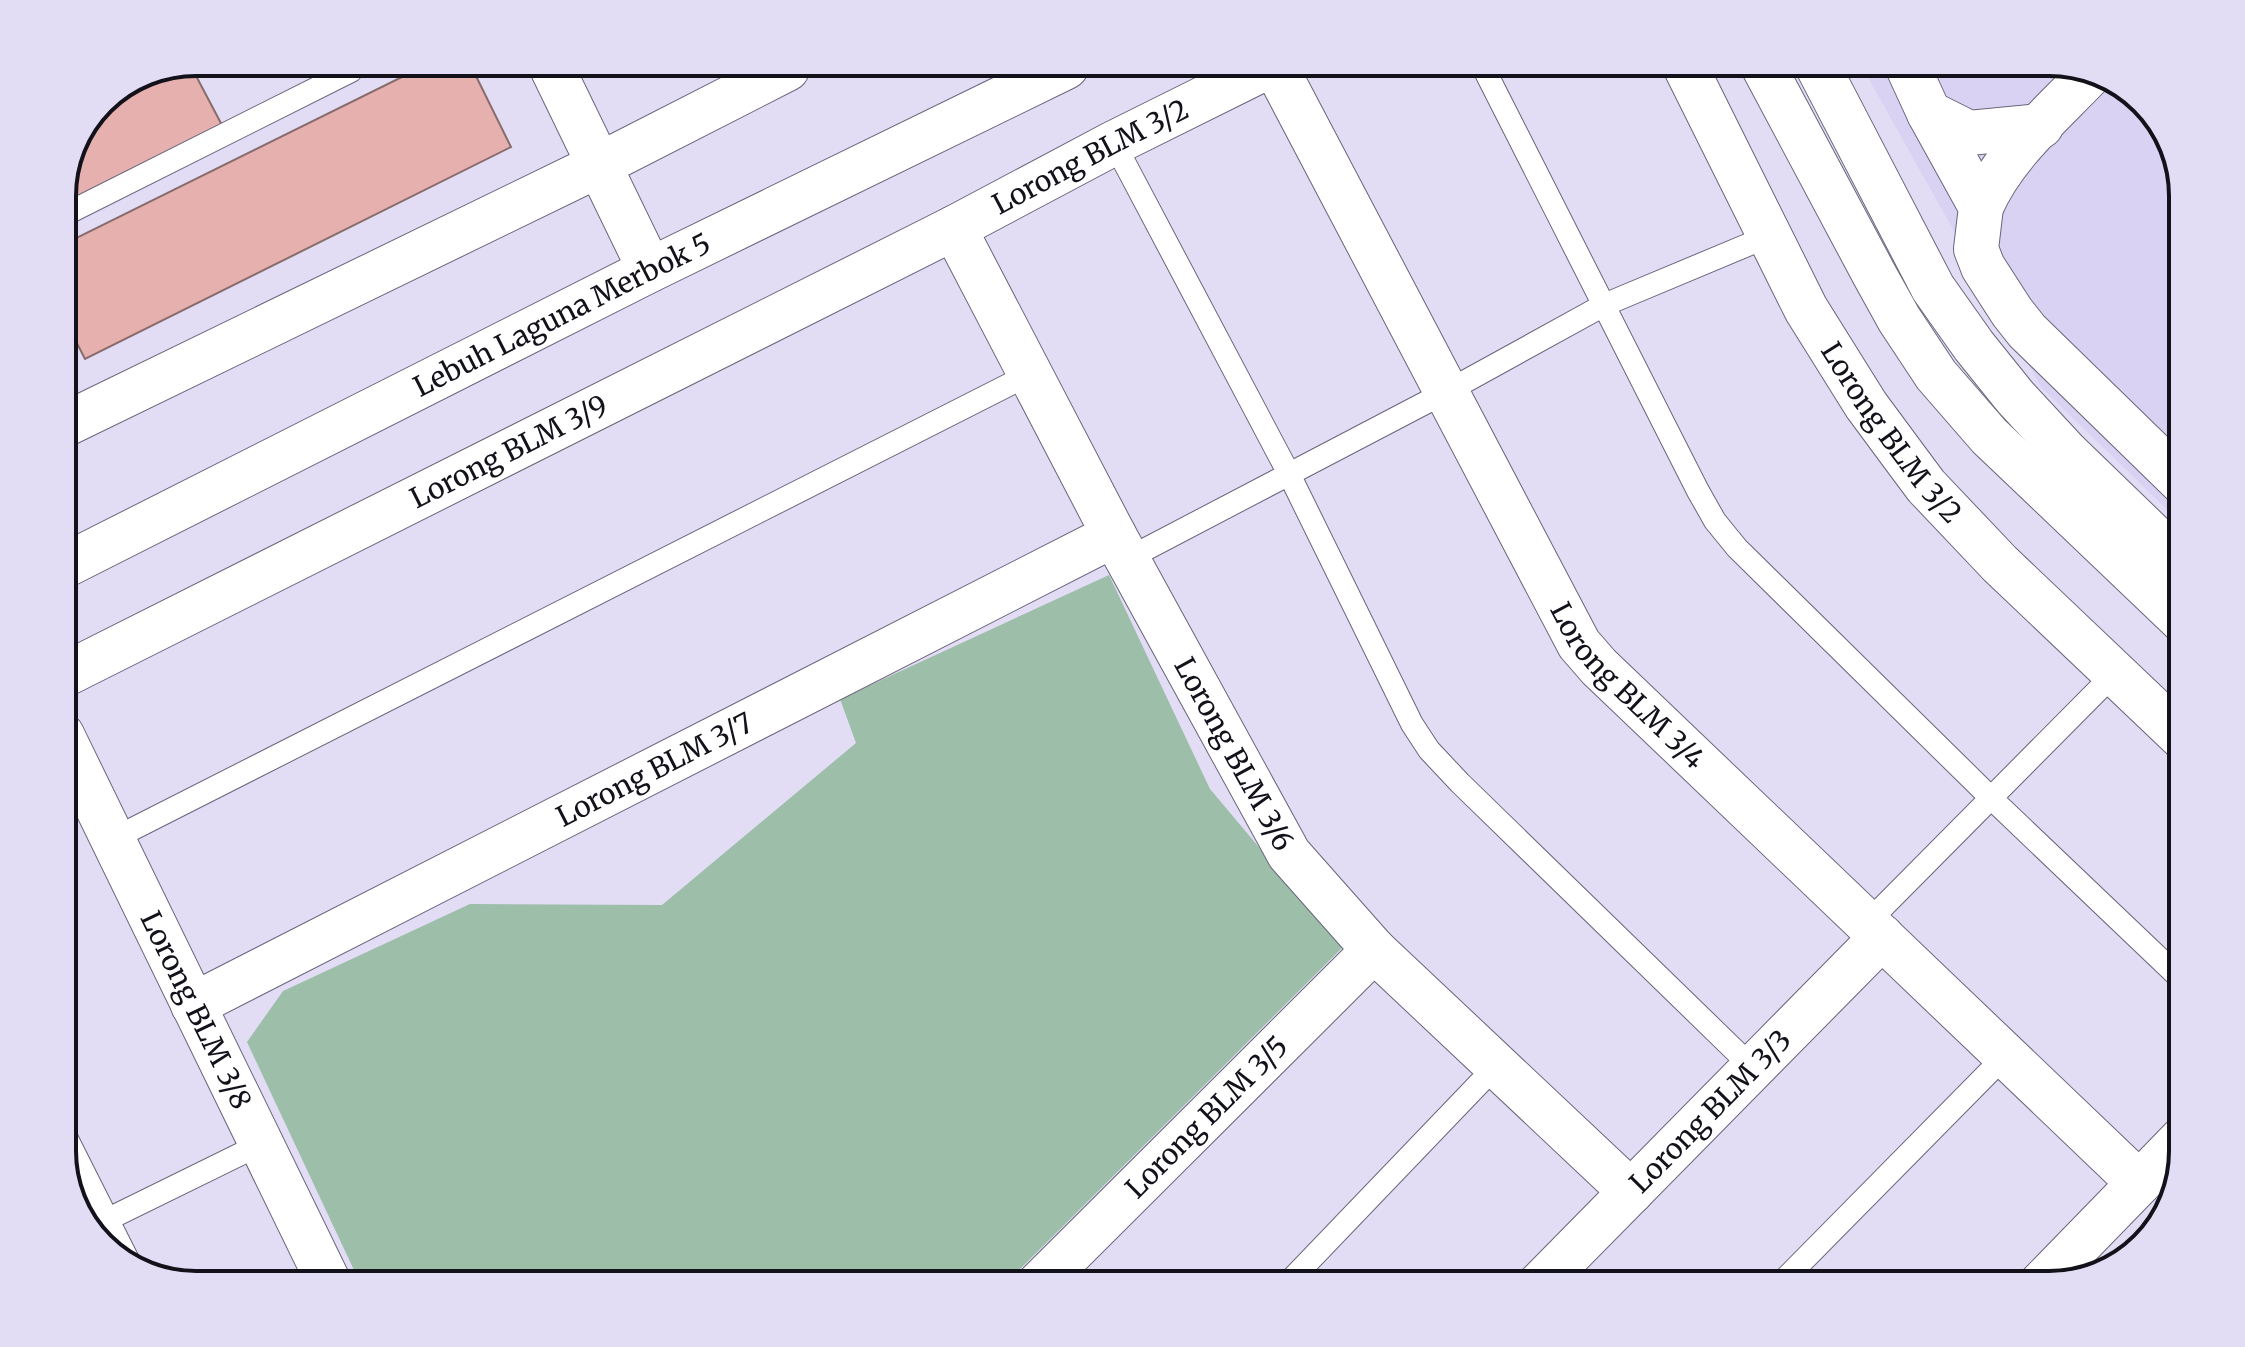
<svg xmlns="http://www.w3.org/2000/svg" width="2245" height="1347" font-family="Merriweather,serif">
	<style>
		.built { fill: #dad2f2 }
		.green { fill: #9dbfaa }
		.building { fill: #e6b0ae; stroke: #876c6c; stroke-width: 2 }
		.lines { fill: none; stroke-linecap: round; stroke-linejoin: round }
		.lane-casing { stroke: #6a657b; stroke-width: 24 }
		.street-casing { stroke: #6a657b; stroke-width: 46 }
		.secondary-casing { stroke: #6a657b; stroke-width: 46 }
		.lane { stroke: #fff; stroke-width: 22 }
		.street { stroke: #fff; stroke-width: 44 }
		.secondary { stroke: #fff; stroke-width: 44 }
		.labels { text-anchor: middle; stroke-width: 8; stroke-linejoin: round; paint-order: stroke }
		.street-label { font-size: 28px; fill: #13111a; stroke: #e2dcf5 }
		.rim { fill: none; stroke: #13111a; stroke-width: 4 }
	</style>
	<rect width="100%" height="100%" fill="#e2dcf5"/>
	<polygon class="built" points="2049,62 2117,80 2165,128 2183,187 2183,525 2041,387 1860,63"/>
	<polygon class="green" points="1109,575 1210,789 1343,947 1004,1285 361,1285 247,1042 283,991 470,904 662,905 856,743 840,699"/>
	<g class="building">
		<polygon points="473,70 511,147 85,359 62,314 62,245 414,71"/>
		<polygon points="145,72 194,72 223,127 62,210 62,187 101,101"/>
	</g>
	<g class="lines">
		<g class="lane-casing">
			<g id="lane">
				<polyline points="1482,65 1698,491 1715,521 1737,548 1991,798 2183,981"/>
				<polyline points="1114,143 1289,474 1412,724 1429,750 1460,783 1754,1069"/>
				<polyline points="62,216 351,71"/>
				<polyline points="1127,559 1446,392 1604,305 1769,236"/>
				<polyline points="113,839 1030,374"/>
				<polyline points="1867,923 2115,673"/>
				<polyline points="62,1129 132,1268"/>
				<polyline points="90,1228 261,1144"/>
				<polyline points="1286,1285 1496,1066"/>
				<polyline points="1779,1285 2006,1055"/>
			</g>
		</g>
		<g class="street-casing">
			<g id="street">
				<polyline points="1906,63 1929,113 1981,207 1976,249 1983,267 2012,312 2027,331 2183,483"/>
				<path id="s1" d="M 1684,64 L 1806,309 L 1866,405 L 1900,451 L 1926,486 L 2000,564 L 2183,738"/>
				<path id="s2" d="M 1275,66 L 1579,644 L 1599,667 L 2139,1183"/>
				<polyline points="553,70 650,270"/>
				<polyline points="1929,113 1969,133 2041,126"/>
				<path d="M 1981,207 C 2004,154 2052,114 2091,73"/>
				<path id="s3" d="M 954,228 L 1114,535 L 1289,854 L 1374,950 L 1631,1192"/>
				<polyline points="62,426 599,165 787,69"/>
				<path id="s4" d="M 62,676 L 954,228 L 1114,143 L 1269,66"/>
				<path id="s5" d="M 62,735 L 330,1285"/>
				<path id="s6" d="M 193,1005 L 1114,535"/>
				<path id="s7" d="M 1038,1285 L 1374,950"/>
				<path id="s8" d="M 1539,1285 L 1882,937"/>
				<polyline points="2040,1285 2183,1138"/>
			</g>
		</g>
		<g class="secondary-casing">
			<g id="secondary">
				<polyline points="1816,63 1933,288 1974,346 2015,397 2065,451 2183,565"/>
				<polyline points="1762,64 1874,274 1899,319 1936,375 1989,436 2183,621"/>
				<path id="s9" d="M 62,567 L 650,270 L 1066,67"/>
			</g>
		</g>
		<use href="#lane" class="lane"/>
		<use href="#street" class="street"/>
		<use href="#secondary" class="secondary"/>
	</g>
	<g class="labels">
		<g class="street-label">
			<text dy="10" stroke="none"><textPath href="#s4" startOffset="1152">Lorong BLM 3/2</textPath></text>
			<text dy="10" stroke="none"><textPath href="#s9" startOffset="560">Lebuh Laguna Merbok 5</textPath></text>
			<text dy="10" stroke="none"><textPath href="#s1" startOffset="424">Lorong BLM 3/2</textPath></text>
			<text dy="10" stroke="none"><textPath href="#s4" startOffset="500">Lorong BLM 3/9</textPath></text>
			<text dy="10" stroke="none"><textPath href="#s2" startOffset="716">Lorong BLM 3/4</textPath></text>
			<text dy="10" stroke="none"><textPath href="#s3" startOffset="596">Lorong BLM 3/6</textPath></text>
			<text dy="10" stroke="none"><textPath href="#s6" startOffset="518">Lorong BLM 3/7</textPath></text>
			<text dy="10" stroke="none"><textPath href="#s5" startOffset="306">Lorong BLM 3/8</textPath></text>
			<text dy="10" stroke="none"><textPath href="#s8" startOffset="244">Lorong BLM 3/3</textPath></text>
			<text dy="10" stroke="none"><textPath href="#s7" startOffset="238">Lorong BLM 3/5</textPath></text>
		</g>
	</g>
	<path d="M0 0H2245V1347H0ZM196 76H2049A120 120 0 0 1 2169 196V1151A120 120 0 0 1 2049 1271H196A120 120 0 0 1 76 1151V196A120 120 0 0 1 196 76Z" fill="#e2dcf5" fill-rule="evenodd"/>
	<path class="rim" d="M196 76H2049A120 120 0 0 1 2169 196V1151A120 120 0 0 1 2049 1271H196A120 120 0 0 1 76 1151V196A120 120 0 0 1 196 76Z"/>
</svg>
